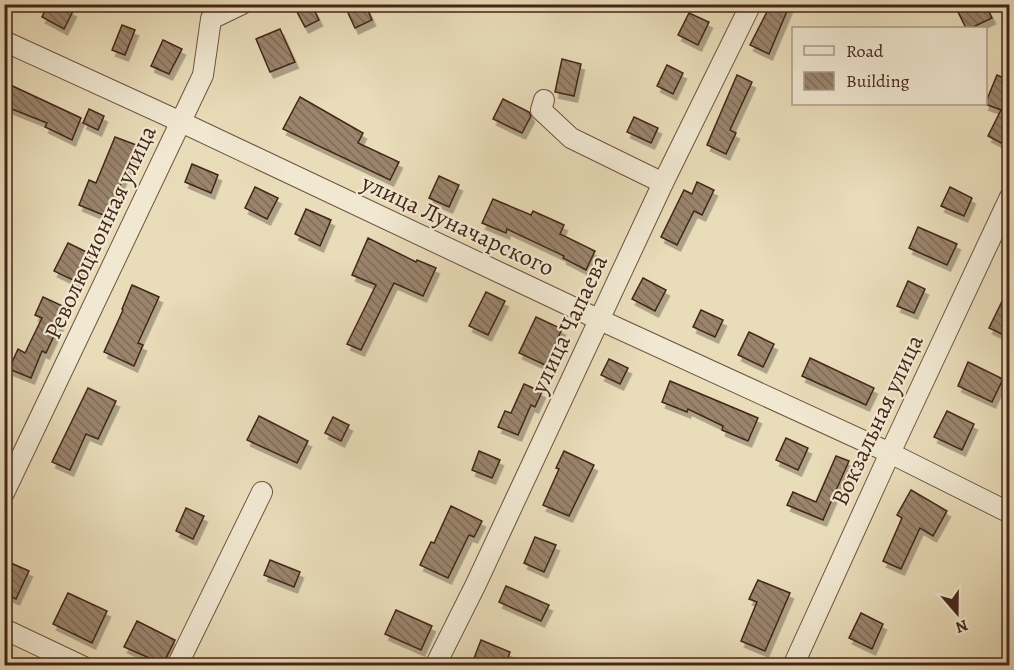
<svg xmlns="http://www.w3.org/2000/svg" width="1014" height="670" font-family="Alegreya,serif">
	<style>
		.building { fill: url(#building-back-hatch); stroke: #442519; stroke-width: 1.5; filter: url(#shadow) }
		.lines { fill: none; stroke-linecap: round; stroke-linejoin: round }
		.minor-casing { stroke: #6d5341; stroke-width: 22 }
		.minor { stroke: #f1e8d2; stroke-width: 20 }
		.labels { text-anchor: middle; stroke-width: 4.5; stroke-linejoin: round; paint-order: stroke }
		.street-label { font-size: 24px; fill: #442519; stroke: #f1e8d2 }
	</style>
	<defs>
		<pattern id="building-back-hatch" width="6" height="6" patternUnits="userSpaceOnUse" patternTransform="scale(1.5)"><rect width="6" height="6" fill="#9a846c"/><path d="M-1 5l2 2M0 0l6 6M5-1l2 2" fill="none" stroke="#7f6c58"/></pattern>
		<filter id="shadow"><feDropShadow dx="3.5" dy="6" stdDeviation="0" flood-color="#0004"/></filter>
	</defs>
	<rect width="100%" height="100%" fill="#e9dcb9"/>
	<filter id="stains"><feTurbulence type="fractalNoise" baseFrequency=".00333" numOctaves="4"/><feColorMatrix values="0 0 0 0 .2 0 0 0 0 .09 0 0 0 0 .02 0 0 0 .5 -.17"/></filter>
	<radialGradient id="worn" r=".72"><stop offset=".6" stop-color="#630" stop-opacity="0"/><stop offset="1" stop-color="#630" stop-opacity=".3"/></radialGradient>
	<g class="building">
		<polygon points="48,4 61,4 73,11 64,29 42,17"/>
		<polygon points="307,4 311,4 319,20 305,27 296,10"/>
		<polygon points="344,4 365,4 372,20 355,28"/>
		<polygon points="771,4 790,4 769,54 750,45"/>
		<polygon points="974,4 985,4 992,18 971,28 966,28 958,12"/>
		<polygon points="689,13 709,22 698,45 678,35"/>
		<polygon points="122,25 135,30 125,55 112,50"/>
		<polygon points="280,29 295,62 270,72 256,39"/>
		<polygon points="163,40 182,49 169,74 151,66"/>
		<polygon points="562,59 581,64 574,96 555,92"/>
		<polygon points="667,65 683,73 673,94 657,86"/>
		<polygon points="737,75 752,82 730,130 736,133 726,154 707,145"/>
		<polygon points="997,75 1010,81 1010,136 1005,145 988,136 1001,110 985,104"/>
		<polygon points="4,82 81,118 72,140 45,127 47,123 4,106"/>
		<polygon points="300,97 363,133 358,143 399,162 390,180 283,129"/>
		<polygon points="503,99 529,112 531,116 522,133 493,119"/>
		<polygon points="89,109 104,116 98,130 83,123"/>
		<polygon points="634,117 658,128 651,143 627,132"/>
		<polygon points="115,137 139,146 129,171 126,170 108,217 79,205 89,180 96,183"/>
		<polygon points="192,164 218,175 211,193 185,182"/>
		<polygon points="439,176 459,185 449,207 429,198"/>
		<polygon points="697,182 714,190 702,215 694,211 677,245 661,237 684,190 692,194"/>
		<polygon points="255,187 278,198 267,219 245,208"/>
		<polygon points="950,187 972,198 964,216 941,206"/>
		<polygon points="493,199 531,215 533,211 564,225 560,234 595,251 586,270 563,258 564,256 507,229 506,233 482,223"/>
		<polygon points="306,209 331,220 320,246 295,234"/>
		<polygon points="918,227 957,244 947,265 909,248"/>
		<polygon points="368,238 416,262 417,260 436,268 423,296 394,283 361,350 347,344 376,285 352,275"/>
		<polygon points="68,243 91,254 77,282 54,271"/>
		<polygon points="643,278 666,290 655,311 632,299"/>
		<polygon points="908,281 925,289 914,313 897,306"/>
		<polygon points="132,285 159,297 138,343 143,345 134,366 104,352 123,310 122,309"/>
		<polygon points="1010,285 1010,338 989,328"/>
		<polygon points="486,292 505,301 488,335 469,326"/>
		<polygon points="43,297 67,308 46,353 42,351 31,378 9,369 18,349 25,353 42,318 35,315"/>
		<polygon points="701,310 723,320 715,337 693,327"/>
		<polygon points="536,317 562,329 545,365 519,353"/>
		<polygon points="749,332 774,344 763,367 738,355"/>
		<polygon points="810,358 874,388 866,405 802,376"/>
		<polygon points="609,359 628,368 620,384 601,375"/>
		<polygon points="968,362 1003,379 992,402 958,386"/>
		<polygon points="670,381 758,418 748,441 722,430 723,426 688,409 687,412 662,402"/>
		<polygon points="524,384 542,392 535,407 531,405 518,435 498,427 505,411 511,413"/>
		<polygon points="88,388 116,401 98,439 86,434 70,470 52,462"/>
		<polygon points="947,411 974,424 962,450 934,437"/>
		<polygon points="259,416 308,441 297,463 247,440"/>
		<polygon points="333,417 349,425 341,441 325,433"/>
		<polygon points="786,438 808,448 798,470 776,460"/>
		<polygon points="479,451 500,460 492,478 472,470"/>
		<polygon points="564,451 594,465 569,516 543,505 559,469 556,468"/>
		<polygon points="836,456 849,461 823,520 787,505 793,492 816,502"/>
		<polygon points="911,490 947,511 933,536 920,528 901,569 883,561 902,518 897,515"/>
		<polygon points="451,506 482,521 474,537 469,535 448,578 420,565 431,542 434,543"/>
		<polygon points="186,508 204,516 193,539 176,531"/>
		<polygon points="535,537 556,545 544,572 524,563"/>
		<polygon points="4,560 29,571 16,599 4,593"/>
		<polygon points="270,560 300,572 294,587 264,575"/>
		<polygon points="758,580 790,593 765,651 741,641 757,602 749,599"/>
		<polygon points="506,586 549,605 541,621 499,602"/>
		<polygon points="68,593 107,611 92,643 53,624"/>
		<polygon points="396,610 432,626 421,650 385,634"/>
		<polygon points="861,613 883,624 872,649 849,638"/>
		<polygon points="137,621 175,640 163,664 124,647"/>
		<polygon points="481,640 510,652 505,666 471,666"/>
	</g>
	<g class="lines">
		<g class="minor-casing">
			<g id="minor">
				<polyline points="4,41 181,122 600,320 890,453 1010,513"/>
				<polyline points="544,100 541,110 571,138 663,183"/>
				<polyline points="4,493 203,75 211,19 242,4"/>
				<polyline points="4,629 82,666"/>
				<polyline points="177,666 262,492"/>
				<polyline points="435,666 476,584 663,183 751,4"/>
				<polyline points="793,666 890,453 1010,197"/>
			</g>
		</g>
		<use href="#minor" class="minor"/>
	</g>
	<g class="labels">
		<g class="street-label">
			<text transform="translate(458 225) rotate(25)" y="8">улица Луначарского</text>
			<text transform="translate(100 232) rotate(-65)" y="8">Революционная улица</text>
			<text transform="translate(569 324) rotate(-65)" y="8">улица Чапаева</text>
			<text transform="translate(877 420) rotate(-65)" y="8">Вокзальная улица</text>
		</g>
	</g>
	<rect width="1014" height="670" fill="none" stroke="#e9dcb9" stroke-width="24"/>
	<rect x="6" y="6" width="1002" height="658" fill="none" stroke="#442519" stroke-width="3"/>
	<rect x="12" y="12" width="990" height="646" fill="none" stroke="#442519" stroke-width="1.5"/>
	<rect x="792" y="27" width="195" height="78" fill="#f1e8d2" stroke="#ac9a88" stroke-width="1.5"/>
	<rect x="804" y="46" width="30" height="9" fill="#f1e8d2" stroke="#ac9a88" stroke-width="1.5"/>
	<text x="846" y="57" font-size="18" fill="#442519">Road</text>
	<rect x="804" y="72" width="30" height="18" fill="url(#building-back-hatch)" stroke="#ac9a88" stroke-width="1.5"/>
	<text x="846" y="87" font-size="18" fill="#442519">Building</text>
	<g transform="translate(957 613) rotate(160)" stroke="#f1e8d2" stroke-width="4.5" paint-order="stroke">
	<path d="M0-4.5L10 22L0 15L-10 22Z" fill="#442519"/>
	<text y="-9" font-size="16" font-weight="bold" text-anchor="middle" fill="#442519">N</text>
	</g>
	<rect width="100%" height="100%" filter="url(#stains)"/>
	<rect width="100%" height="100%" fill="url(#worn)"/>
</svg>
